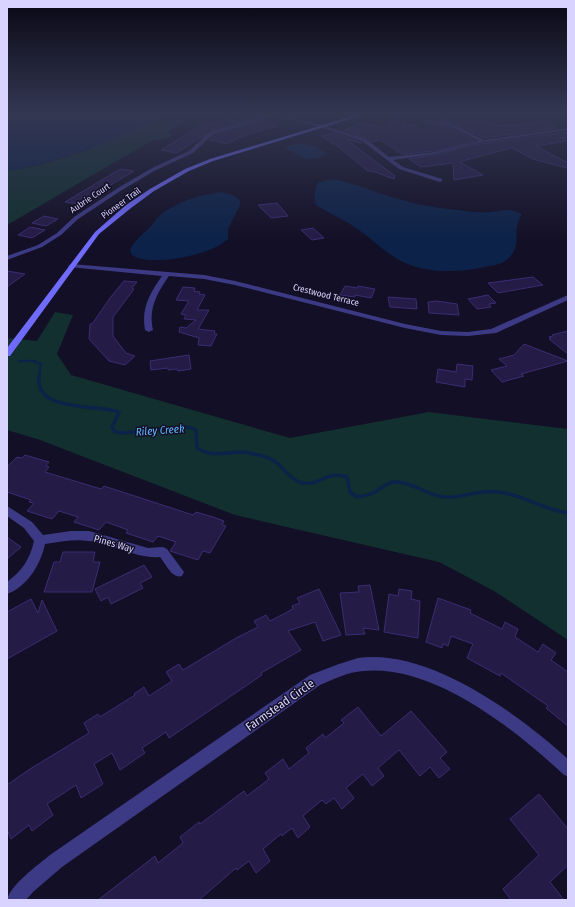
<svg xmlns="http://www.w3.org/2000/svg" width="575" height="907" font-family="'Fira Sans Condensed',sans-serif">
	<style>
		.green { fill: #12302f }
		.water { fill: #0c2248 }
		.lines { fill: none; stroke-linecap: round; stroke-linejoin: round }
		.stream-far1 { stroke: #0c2248; stroke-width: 2.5 }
		.stream { stroke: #0c2248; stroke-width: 3.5 }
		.building { fill: #241b47; stroke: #3b2d73 }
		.minor { fill: #3d3a85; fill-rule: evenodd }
		.tertiary { fill: #3d3a85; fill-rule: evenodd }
		.secondary { fill: #6f6bff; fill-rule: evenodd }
		.labels { text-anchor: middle; stroke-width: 3; stroke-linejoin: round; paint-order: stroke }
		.far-street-label { font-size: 9px; fill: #d9d4ff; stroke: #130f26 }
		.street-label { font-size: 10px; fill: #d9d4ff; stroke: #130f26 }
		.water-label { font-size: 11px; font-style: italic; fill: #62b6ff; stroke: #130f26 }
		.near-street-label { font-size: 12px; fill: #d9d4ff; stroke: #130f26 }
	</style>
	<rect width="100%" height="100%" fill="#130f26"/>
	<g class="green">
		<polygon points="153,114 198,114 167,132 171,135 166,139 151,141 7,225 7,171 40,165 87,150"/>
		<polygon points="287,114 342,114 322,120 312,120"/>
		<polygon points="55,312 73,315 57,354 71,375 290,438 429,412 568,429 568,640 494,591 439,562 235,515 40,440 7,430 7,338 37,341"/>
	</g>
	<g class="water">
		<polygon points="7,114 167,114 139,127 135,131 116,137 103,144 40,165 7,171"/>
		<polygon points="307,144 317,147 326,154 319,158 305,159 285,148 290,145"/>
		<path d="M 329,179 C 350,181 369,190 388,196 C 411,203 434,208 458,210 C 468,212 481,213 491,212 C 503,211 510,207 521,214 L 521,216 C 511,233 523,243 509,258 C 503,265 489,266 480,268 C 454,273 421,273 397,259 C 382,250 370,237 356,228 C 343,219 329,213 316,205 C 313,198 315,189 318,183 Z"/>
		<path d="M 221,192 L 233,195 L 240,200 L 240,205 L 228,229 L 228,239 C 225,241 222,244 218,246 C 200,256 149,267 132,255 L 130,250 C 134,241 141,236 148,229 C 152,226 154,221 158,217 C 175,202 199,195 221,192 Z"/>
	</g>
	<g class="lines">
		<polyline class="stream-far1" points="19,361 33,361 41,364 39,377"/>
		<path class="stream" d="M 39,376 C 34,413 99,404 119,412 L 112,427 L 114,431 L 121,433 L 189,427 L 196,430 L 197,448 C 215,460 235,448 254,454 C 260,455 268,457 274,461 C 284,467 290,481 303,483 C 321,486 326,470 347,477 L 350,492 L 357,497 C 363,496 369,495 375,492 C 381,489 386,483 393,482 C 412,481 426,495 443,497 C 461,499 479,489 498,492 C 523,494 544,510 568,513"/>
	</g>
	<g class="building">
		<polygon points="240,115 250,118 213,130 176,153 161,150 199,127"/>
		<polygon points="393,116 405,117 403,126 411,124 425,130 426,123 448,126 475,141 435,151 402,154 380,140 372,142 366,138 344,130 351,129 348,128 365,123 378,127 390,125"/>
		<polygon points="457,116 471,120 475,119 499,126 544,122 557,128 484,138 452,122 435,119"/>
		<polygon points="261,121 278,126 240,137 228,144 209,140 218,134"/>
		<polygon points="565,132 568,133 568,137 561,138 567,141 536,146 568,163 567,168 533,159 512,148 462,161 460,162 483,175 454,180 453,163 421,167 409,159 435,155 472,145"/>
		<polygon points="334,133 362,143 347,140 395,176 394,179 372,171 368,171 336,145 321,136"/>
		<polygon points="120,169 134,171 79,204 65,202"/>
		<polygon points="277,203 288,216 271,218 258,205"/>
		<polygon points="44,216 58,219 46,226 32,223"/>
		<polygon points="30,227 45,230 32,238 18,235"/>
		<polygon points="313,228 324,238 312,240 301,230"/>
		<polygon points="7,271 25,274 7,287"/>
		<polygon points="533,277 543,285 498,293 488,283"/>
		<polygon points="124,281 137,282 132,288 134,289 113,317 113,336 126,353 135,356 125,365 109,361 89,339 90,324 92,324 110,298"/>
		<polygon points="345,286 357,288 358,286 375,289 371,298 355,295 355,297 340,295"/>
		<polygon points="183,287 195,288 194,291 200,292 199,294 205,295 197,310 209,310 198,329 215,331 214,334 217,334 211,346 198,345 199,338 179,332 180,327 186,328 196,320 184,319 186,315 181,314 189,301 176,300"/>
		<polygon points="488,295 496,303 489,304 491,307 477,309 468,299"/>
		<polygon points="388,297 416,299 417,309 390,307"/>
		<polygon points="437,301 457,304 459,315 429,313 428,302"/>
		<polygon points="568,331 568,354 549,339 551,338 549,337 553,336 552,335"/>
		<polygon points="524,344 568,361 521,374 524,376 502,382 491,370 507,366 499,359 514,355"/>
		<polygon points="189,355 191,369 178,371 177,369 168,370 168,368 151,370 150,361"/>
		<polygon points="457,364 473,366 472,380 465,379 465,387 436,382 438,369 456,372"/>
		<polygon points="25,455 49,462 46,466 49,467 45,472 101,489 104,486 193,515 196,512 213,517 224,521 222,525 226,526 210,553 203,551 198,560 170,551 176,542 158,536 153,542 126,533 128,530 106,522 99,530 74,522 78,517 59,511 52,519 27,511 34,503 29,502 31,500 7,492 7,467 17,457 22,458"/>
		<polygon points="7,537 21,547 7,559"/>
		<polygon points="63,552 95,552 93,562 100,562 92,592 44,592 54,562 60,562"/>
		<polygon points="144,565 152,577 140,583 143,588 111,604 108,597 101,601 95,589"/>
		<polygon points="370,585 379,630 363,628 365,634 346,635 340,593 359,592 358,586"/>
		<polygon points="319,589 341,635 323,641 315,622 288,631 301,650 261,673 262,675 169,738 166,732 142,748 145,753 120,770 112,753 94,764 103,784 81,798 76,785 47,804 53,815 32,831 29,825 11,839 7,829 7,785 30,769 89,733 84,723 98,714 100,717 135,695 134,694 144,687 149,696 172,681 166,672 179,664 183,670 236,638 258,627 254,621 266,615 270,621 293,609 292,606 300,603 297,598"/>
		<polygon points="399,589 412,591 411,599 420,601 418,638 384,632 389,594 398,596"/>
		<polygon points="438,598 471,610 470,613 502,629 505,622 518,629 515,637 538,652 543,644 556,653 551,660 568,672 568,726 546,708 548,706 501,673 500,676 467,658 473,644 451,636 448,646 443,644 442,648 426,642"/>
		<polygon points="31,599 38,613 42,600 57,631 7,659 7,612"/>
		<polygon points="358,707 381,736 411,711 447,752 440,758 450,769 439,778 430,767 420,776 399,750 378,768 384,776 372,786 363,774 346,788 354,798 342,809 334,798 326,804 322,800 303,816 310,827 298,838 292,828 282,836 281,834 263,849 270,861 256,873 249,861 237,870 236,868 199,900 98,900 155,856 158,863 183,843 180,837 199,822 200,824 244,791 247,796 269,779 265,773 283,759 289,769 309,753 306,748 323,734 325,738 344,723 341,720"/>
		<polygon points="539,794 568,829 568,865 550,882 564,900 511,900 503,889 539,855 510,819"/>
	</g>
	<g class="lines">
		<g class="minor">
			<polygon points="269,114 273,115 256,122 217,133 210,137 193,153 156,170 122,190 78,219 61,235 42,247 7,260 7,256 38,245 57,233 74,217 118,188 152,168 189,151 206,135 213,131"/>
			<polygon points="424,119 451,123 484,140 568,128 568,130 472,144 435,154 393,160 403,167 442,179 442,181 440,182 399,169 362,141 318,126 322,125 366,139 389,157 435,152 479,141 448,125 422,121"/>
			<path d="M 71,264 L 204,275 L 235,281 L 405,324 L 441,331 L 468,332 L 491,329 L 568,295 L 568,300 L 496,333 L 468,336 L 441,335 L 405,328 L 235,285 L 204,279 L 169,276 C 157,293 148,309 153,330 L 149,332 L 145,330 C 141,308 150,293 162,276 L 69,267 L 68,266 Z"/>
			<path d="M 7,506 L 32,522 L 43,535 L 71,531 L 89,531 L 148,548 L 163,547 L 167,549 L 184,572 L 182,576 C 172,579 166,564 160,557 C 135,559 113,543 88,541 C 74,539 59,542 45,544 C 41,564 27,587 7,594 L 7,582 C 22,571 30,559 34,541 L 24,528 L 7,516 Z"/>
			<path d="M 358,658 C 429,648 518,714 568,759 L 568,777 L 563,774 C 514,729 434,664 363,671 C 348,672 334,679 320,685 L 62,867 L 33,892 L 26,900 L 7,900 C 10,885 38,865 50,855 L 310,675 L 339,664 Z"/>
		</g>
		<polygon class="tertiary" points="266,114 275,114 322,126 320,127"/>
		<polygon class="secondary" points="359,114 367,114 213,161 189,171 154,191 131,208 99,234 10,356 7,356 7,348 95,232 126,205 150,189 185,169 210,159"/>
	</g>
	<linearGradient id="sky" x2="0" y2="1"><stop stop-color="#0a0815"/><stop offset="0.47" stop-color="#333752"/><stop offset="1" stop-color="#333752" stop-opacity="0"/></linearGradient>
	<rect width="575" height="241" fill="url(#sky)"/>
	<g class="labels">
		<g class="far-street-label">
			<text transform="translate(90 198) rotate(-34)" y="3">Aubrie Court</text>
			<text transform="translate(121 203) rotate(-36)" y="3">Pioneer Trail</text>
			<text transform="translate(326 295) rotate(14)" y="3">Crestwood Terrace</text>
		</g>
		<g class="street-label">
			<text transform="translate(114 543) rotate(16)" y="4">Pines Way</text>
		</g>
		<g class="water-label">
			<text transform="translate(160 430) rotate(-4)" y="4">Riley Creek</text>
		</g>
		<g class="near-street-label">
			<text transform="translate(280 705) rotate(-35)" y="4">Farmstead Circle</text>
		</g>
	</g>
	<rect width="575" height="907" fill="none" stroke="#d9d4ff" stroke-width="16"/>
</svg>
